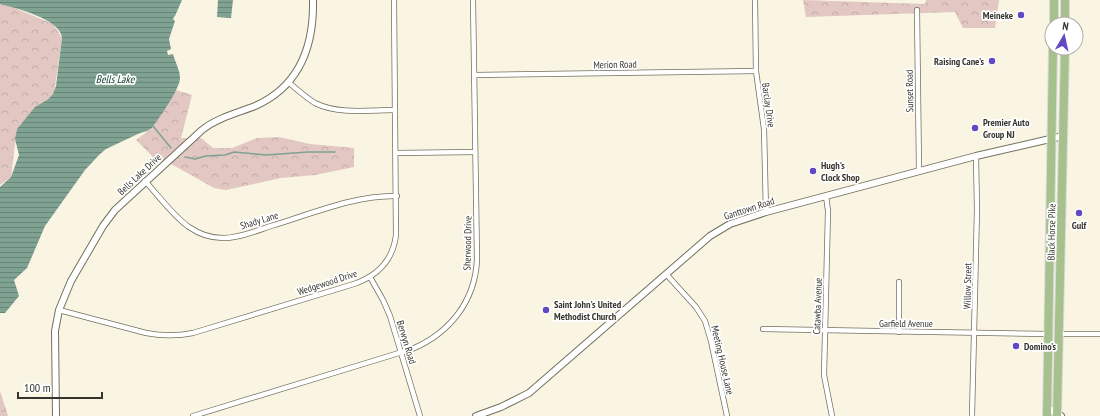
<svg xmlns="http://www.w3.org/2000/svg" width="1100" height="416" font-family="'PT Sans Narrow',sans-serif">
	<style>
		.forest { fill: url(#forest-crowns) }
		.wetland { fill: url(#wetland-marsh) }
		.water { fill: url(#water-rules) }
		.lines { fill: none; stroke-linecap: round; stroke-linejoin: round }
		.stream { stroke: #7fa292; stroke-width: 1.5 }
		.minor-casing { stroke: #73705f; stroke-width: 6 }
		.tertiary-casing { stroke: #73705f; stroke-width: 8 }
		.trunk-casing { stroke: #dbdbd9; stroke-width: 10 }
		.minor { stroke: #fff; stroke-width: 4.5 }
		.tertiary { stroke: #fff; stroke-width: 6 }
		.trunk { stroke: #a6c08e; stroke-width: 8 }
		.poi-dot { fill: #6249c1; stroke: #fff; stroke-width: 1.5 }
		.labels { text-anchor: middle; stroke-width: 3.5; stroke-linejoin: round; paint-order: stroke }
		.poi-label { font-size: 10px; font-weight: bold; fill: #36352d; stroke: #fff; text-anchor: start }
		.street-label { font-size: 10px; fill: #36352d; stroke: #fff }
		.water-label { font-size: 11px; font-style: italic; fill: #0f402f; stroke: #fff }
	</style>
	<defs>
		<pattern id="forest-crowns" width="20" height="18" patternUnits="userSpaceOnUse"><rect width="20" height="18" fill="#e2c7c2"/><path d="M2 6a3 3 0 1 1 6 0M12 15a3 3 0 1 1 6 0" fill="none" stroke="#c2aca7"/></pattern>
		<pattern id="wetland-marsh" width="20" height="14" patternUnits="userSpaceOnUse"><rect width="20" height="14" fill="#e2c7c2"/><path d="M1 5h8M5 5V1M11 12h8M15 12V8" fill="none" stroke="#c2aca7"/></pattern>
		<pattern id="water-rules" width="6" height="5" patternUnits="userSpaceOnUse"><rect width="6" height="5" fill="#7fa292"/><path d="M0 2.5h6" fill="none" stroke="#698578"/></pattern>
	</defs>
	<rect width="100%" height="100%" fill="#f9f5e2"/>
	<g class="forest">
		<polygon points="803,0 925,4 926,0 999,0 995,28 963,28 955,12 806,17"/>
		<polygon points="0,2 53,24 62,38 54,93 17,129 11,177 0,185"/>
		<polygon points="176,90 192,95 181,138 201,138 213,148 232,148 257,138 279,137 310,144 354,148 354,167 315,175 281,178 226,190 214,188 173,165 156,160 136,140 152,128"/>
	</g>
	<polygon class="wetland" points="0,391 8,416 0,416"/>
	<g class="water">
		<path d="M 0,0 L 182,0 L 175,16 L 174,17 L 173,19 L 175,21 L 169,39 L 171,49 L 167,51 L 168,55 L 173,54 C 175,62 180,70 180,78 C 180,89 159,118 152,128 L 147,131 L 140,133 L 106,149 L 100,154 L 85,170 L 45,226 L 27,268 L 14,280 L 19,296 L 5,313 L 0,313 L 0,187 L 11,177 L 19,155 L 15,139 L 17,129 L 35,107 L 47,100 L 53,94 L 56,86 L 62,38 C 61,19 15,8 0,4 Z"/>
		<polygon points="218,0 233,0 231,18 217,17"/>
	</g>
	<g class="lines">
		<g class="stream">
			<polyline points="153,126 171,148"/>
			<polyline points="185,157 195,159 206,156 225,155 234,152 266,155 308,152 335,152"/>
		</g>
		<g class="minor-casing">
			<g id="minor">
				<polyline points="755,0 756,71 764,129 766,212"/>
				<polyline points="917,10 919,171"/>
				<polyline points="475,75 756,71"/>
				<path d="M 288,82 C 297,89 305,97 315,103 C 339,115 370,110 395,110"/>
				<polyline points="397,153 475,152"/>
				<path d="M 145,181 C 158,195 174,217 189,227 C 199,234 212,238 223,238 C 239,238 256,231 271,226 C 311,214 355,195 397,196"/>
				<polyline points="826,196 828,211 824,375 832,416"/>
				<polyline points="666,274 696,307 705,321 711,341 727,416"/>
				<polyline points="370,277 383,300 390,316 420,416"/>
				<path d="M 59,310 L 146,333 C 162,336 178,336 193,333 L 354,284 C 377,276 393,260 396,235 L 394,0"/>
				<polyline points="763,329 1049,334"/>
				<polyline points="899,332 899,282"/>
				<polyline points="1059,334 1100,334"/>
				<path d="M 193,416 L 412,349 C 450,333 475,301 477,260 L 473,0"/>
				<polyline points="972,416 977,210 976,156"/>
			</g>
		</g>
		<g class="tertiary-casing">
			<g id="tertiary">
				<polyline points="1048,408 1061,416"/>
				<path d="M 56,416 L 55,331 L 59,310 L 71,281 L 103,226 L 115,210 L 202,130 C 217,118 237,113 255,106 C 300,86 314,46 313,0"/>
				<polyline points="476,416 501,407 529,393 710,236 730,224 766,212 976,156 1063,136"/>
			</g>
		</g>
		<g class="trunk-casing">
			<g id="trunk">
				<polyline points="1054,24 1054,0"/>
				<polyline points="1065,24 1065,0"/>
				<polyline points="1047,416 1053,48"/>
				<polyline points="1057,416 1065,48"/>
			</g>
		</g>
		<use href="#minor" class="minor"/>
		<use href="#tertiary" class="tertiary"/>
		<use href="#trunk" class="trunk"/>
	</g>
	<g class="poi-dot">
		<circle cx="1021" cy="15" r="4"/>
		<circle cx="992" cy="61" r="4"/>
		<circle cx="975" cy="128" r="4"/>
		<circle cx="813" cy="171" r="4"/>
		<circle cx="1079" cy="213" r="4"/>
		<circle cx="546" cy="310" r="4"/>
		<circle cx="1016" cy="346" r="4"/>
	</g>
	<g class="labels">
		<g class="poi-label">
			<text x="1013" y="19" text-anchor="end">Meineke</text>
			<text x="984" y="65" text-anchor="end">Raising Cane's</text>
			<text x="983" y="126">Premier Auto<tspan x="983" dy="12">Group NJ</tspan></text>
			<text x="821" y="169">Hugh's<tspan x="821" dy="12">Clock Shop</tspan></text>
			<text x="1079" y="229" text-anchor="middle">Gulf</text>
			<text x="554" y="308">Saint John's United<tspan x="554" dy="12">Methodist Church</tspan></text>
			<text x="1024" y="350">Domino's</text>
		</g>
		<g class="street-label">
			<text transform="translate(615 64) rotate(-1)" y="4">Merion Road</text>
			<text transform="translate(909 91) rotate(-91)" y="4">Sunset Road</text>
			<text transform="translate(769 105) rotate(82)" y="4">Barclay Drive</text>
			<text transform="translate(139 174) rotate(-43)" y="4">Bells Lake Drive</text>
			<text transform="translate(749 208) rotate(-18)" y="4">Ganttown Road</text>
			<text transform="translate(259 220) rotate(-17)" y="4">Shady Lane</text>
			<text transform="translate(1051 232) rotate(-89)" y="4">Black Horse Pike</text>
			<text transform="translate(467 243) rotate(-89)" y="4">Sherwood Drive</text>
			<text transform="translate(327 282) rotate(-18)" y="4">Wedgewood Drive</text>
			<text transform="translate(967 286) rotate(-89)" y="4">Willow Street</text>
			<text transform="translate(817 306) rotate(-88)" y="4">Catawba Avenue</text>
			<text x="906" y="327">Garfield Avenue</text>
			<text transform="translate(407 342) rotate(73)" y="4">Berwyn Road</text>
			<text transform="translate(723 360) rotate(77)" y="4">Meeting House Lane</text>
		</g>
		<g class="water-label">
			<text x="115" y="83">Bells Lake</text>
		</g>
	</g>
	<g transform="translate(1064 36) rotate(9)"><circle r="19" fill="#ffffff" stroke="#afaeab"/>
	<path d="M0-3L7 15L0 10L-7 15Z" fill="#6249c1"/>
	<text y="-6" font-size="11" font-weight="bold" text-anchor="middle" fill="#36352d">N</text>
	</g>
	<path d="M18 392v6h84v-6" fill="none" stroke="#36352d" stroke-width="2"/>
	<text x="24" y="392" font-size="12" fill="#36352d" stroke="#ffffff" stroke-width="3" paint-order="stroke">100 m</text>
</svg>
